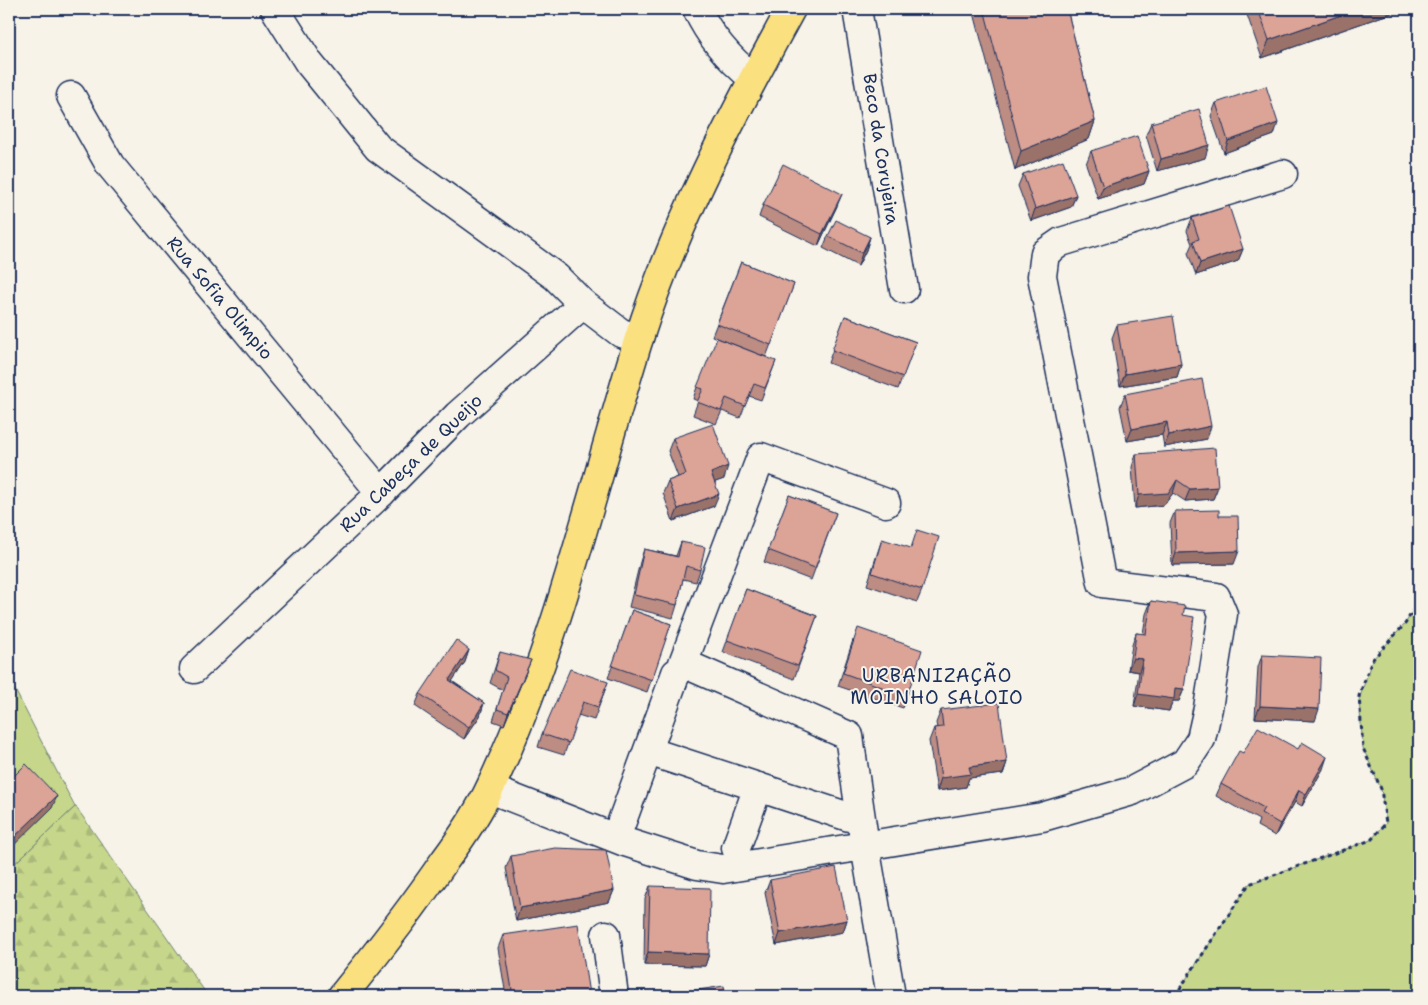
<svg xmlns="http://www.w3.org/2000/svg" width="1428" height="1005" font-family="'Shantell Sans',sans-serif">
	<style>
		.green { fill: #c6d78b; stroke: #708374 }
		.forest { fill: url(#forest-firs); stroke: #708374 }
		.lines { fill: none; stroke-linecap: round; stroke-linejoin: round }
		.minor-casing { stroke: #1b2f5e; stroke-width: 31 }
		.major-casing { stroke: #1b2f5e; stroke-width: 31 }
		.path { stroke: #1b2f5e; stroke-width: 3; stroke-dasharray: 4 4; stroke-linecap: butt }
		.minor { stroke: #f7f3e8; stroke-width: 28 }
		.major { stroke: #fbe080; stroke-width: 28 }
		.wall { fill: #bd8c82; stroke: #1b2f5e }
		.shaded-wall { fill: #9a726a; stroke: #1b2f5e }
		.building { fill: #dca397; stroke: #1b2f5e }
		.labels { text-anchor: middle; stroke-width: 4; stroke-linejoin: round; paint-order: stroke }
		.street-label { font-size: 18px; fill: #1b2f5e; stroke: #f7f3e8 }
		.neighbourhood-label { font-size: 19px; letter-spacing: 1px; fill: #1b2f5e; stroke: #f7f3e8 }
	</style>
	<defs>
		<pattern id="forest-firs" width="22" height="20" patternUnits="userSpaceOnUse" patternTransform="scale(1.25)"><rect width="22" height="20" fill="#c6d78b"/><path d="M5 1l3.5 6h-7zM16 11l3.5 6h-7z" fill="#aab97a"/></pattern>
	</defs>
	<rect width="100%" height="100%" fill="#f7f3e8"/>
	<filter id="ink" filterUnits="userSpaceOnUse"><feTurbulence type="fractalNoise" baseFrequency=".02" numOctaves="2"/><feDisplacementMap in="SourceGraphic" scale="10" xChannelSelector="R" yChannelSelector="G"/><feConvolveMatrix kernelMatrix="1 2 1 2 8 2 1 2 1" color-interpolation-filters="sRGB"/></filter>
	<g filter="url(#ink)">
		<g class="green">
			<polygon points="1419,600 1419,996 1175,996 1249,884 1371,840 1386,823 1381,789 1363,748 1359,700 1372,660 1405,624"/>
			<polygon points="12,684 75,807 9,869 9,686"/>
		</g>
		<polygon class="forest" points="75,807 76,807 208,996 9,996 9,869"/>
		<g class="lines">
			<g class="minor-casing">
				<g id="minor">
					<polyline points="275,9 309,63 378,148 556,277 583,304"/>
					<path d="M 697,9 C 710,37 729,59 753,78"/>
					<polyline points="857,9 904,289"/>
					<polyline points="71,96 110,165 381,493"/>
					<polyline points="886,503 761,457 683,663 849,736 865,846 891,996"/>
					<polyline points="194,669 381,493 458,415 583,304 621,333 639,338"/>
					<polyline points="648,751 758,787 736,848"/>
					<polyline points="758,787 849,817"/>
					<polyline points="490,789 625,842 697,865 723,869 1042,817 1132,791 1185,763 1201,739 1208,708 1223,614 1216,597 1102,583 1042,276 1045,253 1061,242 1283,174"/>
					<polyline points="621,824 676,673"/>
					<polyline points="606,935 614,996"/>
				</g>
			</g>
			<g class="major-casing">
				<path id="major" d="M 342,996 C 378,952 413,907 445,860 C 462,837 479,812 491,786 C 559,643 592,487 639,338 C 676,222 733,115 791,9"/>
			</g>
			<polyline class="path" points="1175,996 1249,884 1371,840 1386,823 1381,789 1363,748 1359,696 1372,660 1405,624 1419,600"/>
			<use href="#minor" class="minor"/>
			<use href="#major" class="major"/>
		</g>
		<g class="wall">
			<polygon points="973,9 1067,9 1095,121 1089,139 1015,170"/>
			<polygon points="1245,9 1403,9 1262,58"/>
			<polygon points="1216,103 1274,135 1224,153 1211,116"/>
			<polygon points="1151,123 1205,158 1157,171 1146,135"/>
			<polygon points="1091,151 1149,171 1144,184 1098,199 1086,164"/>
			<polygon points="1023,174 1076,195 1071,207 1031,221 1018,186"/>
			<polygon points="763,205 837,206 818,246 759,217"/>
			<polygon points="1192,218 1243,249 1238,261 1196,275 1188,253 1192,244 1187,231"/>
			<polygon points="828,236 870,237 866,250 858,266 823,248"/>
			<polygon points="741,262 794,284 766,357 712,336"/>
			<polygon points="845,316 916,342 898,389 828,363"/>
			<polygon points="1117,325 1181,364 1177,377 1120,386 1112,338"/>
			<polygon points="776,361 761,400 749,396 740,418 722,411 716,424 693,415 698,401 693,399 697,387"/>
			<polygon points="1125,394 1207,439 1164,447 1162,435 1127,441 1120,407"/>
			<polygon points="673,438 724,479 715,482 714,506 673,521 663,493 668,481 678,477 668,451"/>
			<polygon points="1136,454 1218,487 1213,499 1185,501 1173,493 1164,505 1135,508 1132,467"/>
			<polygon points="789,495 836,513 811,580 764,562"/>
			<polygon points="1175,511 1219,516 1234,564 1172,565 1170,523"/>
			<polygon points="882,539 922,590 917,602 867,585"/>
			<polygon points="681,542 700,570 696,582 683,579 677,605 673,618 629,607 640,562 644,549 676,556"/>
			<polygon points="746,589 817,616 794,679 723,652"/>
			<polygon points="1151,601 1183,615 1184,689 1179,701 1173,701 1169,711 1134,706 1139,672 1128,670 1132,645 1136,633 1143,634 1146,614"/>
			<polygon points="632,610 671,624 647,692 608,678"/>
			<polygon points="853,640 907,696 903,708 838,686"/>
			<polygon points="469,650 465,662 452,681 484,703 480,716 464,739 415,706 420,694"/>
			<polygon points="500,652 526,672 504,725 493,721 503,690 490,683"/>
			<polygon points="1262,655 1315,721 1255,718 1258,667"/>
			<polygon points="608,682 594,720 578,715 564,755 538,747 542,734"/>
			<polygon points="941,710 1007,762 1003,774 969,778 966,787 937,791 929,741 934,728 937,728 936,723"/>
			<polygon points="1243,753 1323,769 1302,806 1295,802 1275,836 1257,826 1259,820 1216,796 1221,784"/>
			<polygon points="511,856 614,890 609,902 516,921 506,868"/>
			<polygon points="770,880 847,920 843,932 776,945 765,893"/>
			<polygon points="650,886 709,954 705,966 644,965 645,899"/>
			<polygon points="503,935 589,994 588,996 506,996 498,948"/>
		</g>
		<g class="shaded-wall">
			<polygon points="1358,9 1403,9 1262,58 1269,40"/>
			<polygon points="1095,121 1089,139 1015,170 1021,151"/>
			<polygon points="1278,123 1274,135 1224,153 1228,141"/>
			<polygon points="1209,145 1205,158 1157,171 1161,159"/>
			<polygon points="1149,171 1144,184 1098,199 1103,187"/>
			<polygon points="842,194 837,206 818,246 822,234"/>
			<polygon points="1076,195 1071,207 1031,221 1035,209"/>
			<polygon points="870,237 866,250 858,266 862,253"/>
			<polygon points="1243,249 1238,261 1196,275 1200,263"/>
			<polygon points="1181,364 1177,377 1120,386 1125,374"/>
			<polygon points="1167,422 1162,435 1127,441 1132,429"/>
			<polygon points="1211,426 1207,439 1164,447 1169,435"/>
			<polygon points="728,466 724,479 707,485 711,473"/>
			<polygon points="1177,480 1173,493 1164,505 1135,508 1139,495"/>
			<polygon points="1218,487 1213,499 1185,501 1190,489"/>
			<polygon points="719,494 714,506 673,521 678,509"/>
			<polygon points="1239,551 1234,564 1172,565 1176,553"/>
			<polygon points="469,650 465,662 445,692 449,680"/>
			<polygon points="1133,658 1143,659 1139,672 1128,670"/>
			<polygon points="531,660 526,672 504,725 508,713"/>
			<polygon points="1175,688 1184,689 1179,701 1173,701 1169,711 1134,706 1138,694"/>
			<polygon points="484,703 480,716 464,739 469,727"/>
			<polygon points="1260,706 1319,709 1315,721 1255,718"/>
			<polygon points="1327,757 1323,769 1302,806 1306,794"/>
			<polygon points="1007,762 1003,774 969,778 966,787 937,791 941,778 969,767"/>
			<polygon points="1299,790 1295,802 1275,836 1280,824"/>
			<polygon points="57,796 52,808 9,850 9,842"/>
			<polygon points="614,890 609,902 516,921 520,908"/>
			<polygon points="847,920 843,932 776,945 780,933"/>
			<polygon points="648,952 709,954 705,966 644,965"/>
			<polygon points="589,994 588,996 571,996"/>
		</g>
		<g class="building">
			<polygon points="984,9 1067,9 1095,121 1021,151"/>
			<polygon points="1258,9 1358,9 1269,40"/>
			<polygon points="1266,86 1278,123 1228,141 1216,103"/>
			<polygon points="1199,109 1209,145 1161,159 1151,123"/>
			<polygon points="1137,136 1149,171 1103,187 1091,151"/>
			<polygon points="1063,160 1076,195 1035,209 1023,174"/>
			<polygon points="783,164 842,194 822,234 763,205"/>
			<polygon points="1229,206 1243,249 1200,263 1193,241 1199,239 1192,218"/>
			<polygon points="836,220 870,237 862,253 828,236"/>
			<polygon points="741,262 794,284 771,345 717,324"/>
			<polygon points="845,316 916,342 903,377 832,350"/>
			<polygon points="1173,316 1181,364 1125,374 1117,325"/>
			<polygon points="717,338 776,361 765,388 754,384 745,406 726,398 721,411 697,402 703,389 697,387"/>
			<polygon points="1202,379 1211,426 1169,435 1167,422 1132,429 1125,394"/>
			<polygon points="713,424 728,466 711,473 719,494 678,509 668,481 686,474 673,438"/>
			<polygon points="1215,448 1218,487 1190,489 1177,480 1169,493 1139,495 1136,454"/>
			<polygon points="789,495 836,513 815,568 768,550"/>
			<polygon points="1219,510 1219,516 1238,516 1239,551 1176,553 1175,511"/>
			<polygon points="917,530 939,537 922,590 872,573 882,539 911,548"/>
			<polygon points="681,542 705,547 700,570 686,566 677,605 634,595 644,549 678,557"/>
			<polygon points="746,589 817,616 798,666 727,640"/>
			<polygon points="1151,601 1185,606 1183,615 1194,617 1184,689 1175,688 1174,699 1138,694 1143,659 1133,658 1136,633 1146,634"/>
			<polygon points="632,610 671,624 652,680 612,666"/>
			<polygon points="858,628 922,650 907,696 843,673"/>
			<polygon points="456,640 469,650 449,680 484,703 469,727 420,694"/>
			<polygon points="500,652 531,660 508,713 497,709 507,677 495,670"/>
			<polygon points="1262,655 1321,658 1319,709 1260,706"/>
			<polygon points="570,669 608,682 598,707 583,702 569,743 542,734"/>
			<polygon points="999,703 1007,762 969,767 971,774 941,778 934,728 943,727 941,710"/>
			<polygon points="1258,727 1298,749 1302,742 1327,757 1306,794 1299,790 1280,824 1261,813 1264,808 1221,784 1239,751 1243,753"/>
			<polygon points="26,764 57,796 9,842 9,781"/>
			<polygon points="555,848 606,850 614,890 520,908 511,856"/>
			<polygon points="836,867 847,920 780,933 770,880"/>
			<polygon points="650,886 710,888 709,954 648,952"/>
			<polygon points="578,924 589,994 571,996 513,996 503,935"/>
			<polygon points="724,986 726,996 667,996 666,995"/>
		</g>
	</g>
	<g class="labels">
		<g class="street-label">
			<text transform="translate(881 149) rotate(81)" y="6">Beco da Corujeira</text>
			<text transform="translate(220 298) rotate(50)" y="6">Rua Sofia Olimpio</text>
			<text transform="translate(411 463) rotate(-44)" y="6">Rua Cabeça de Queijo</text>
		</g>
		<g class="neighbourhood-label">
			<text x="937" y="682">URBANIZAÇÃO<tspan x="937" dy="22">MOINHO SALOIO</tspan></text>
		</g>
	</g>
	<rect width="1428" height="1005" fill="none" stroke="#f7f3e8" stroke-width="30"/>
	<rect x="15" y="15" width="1398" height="975" fill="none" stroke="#1b2f5e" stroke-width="2" filter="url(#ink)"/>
</svg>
